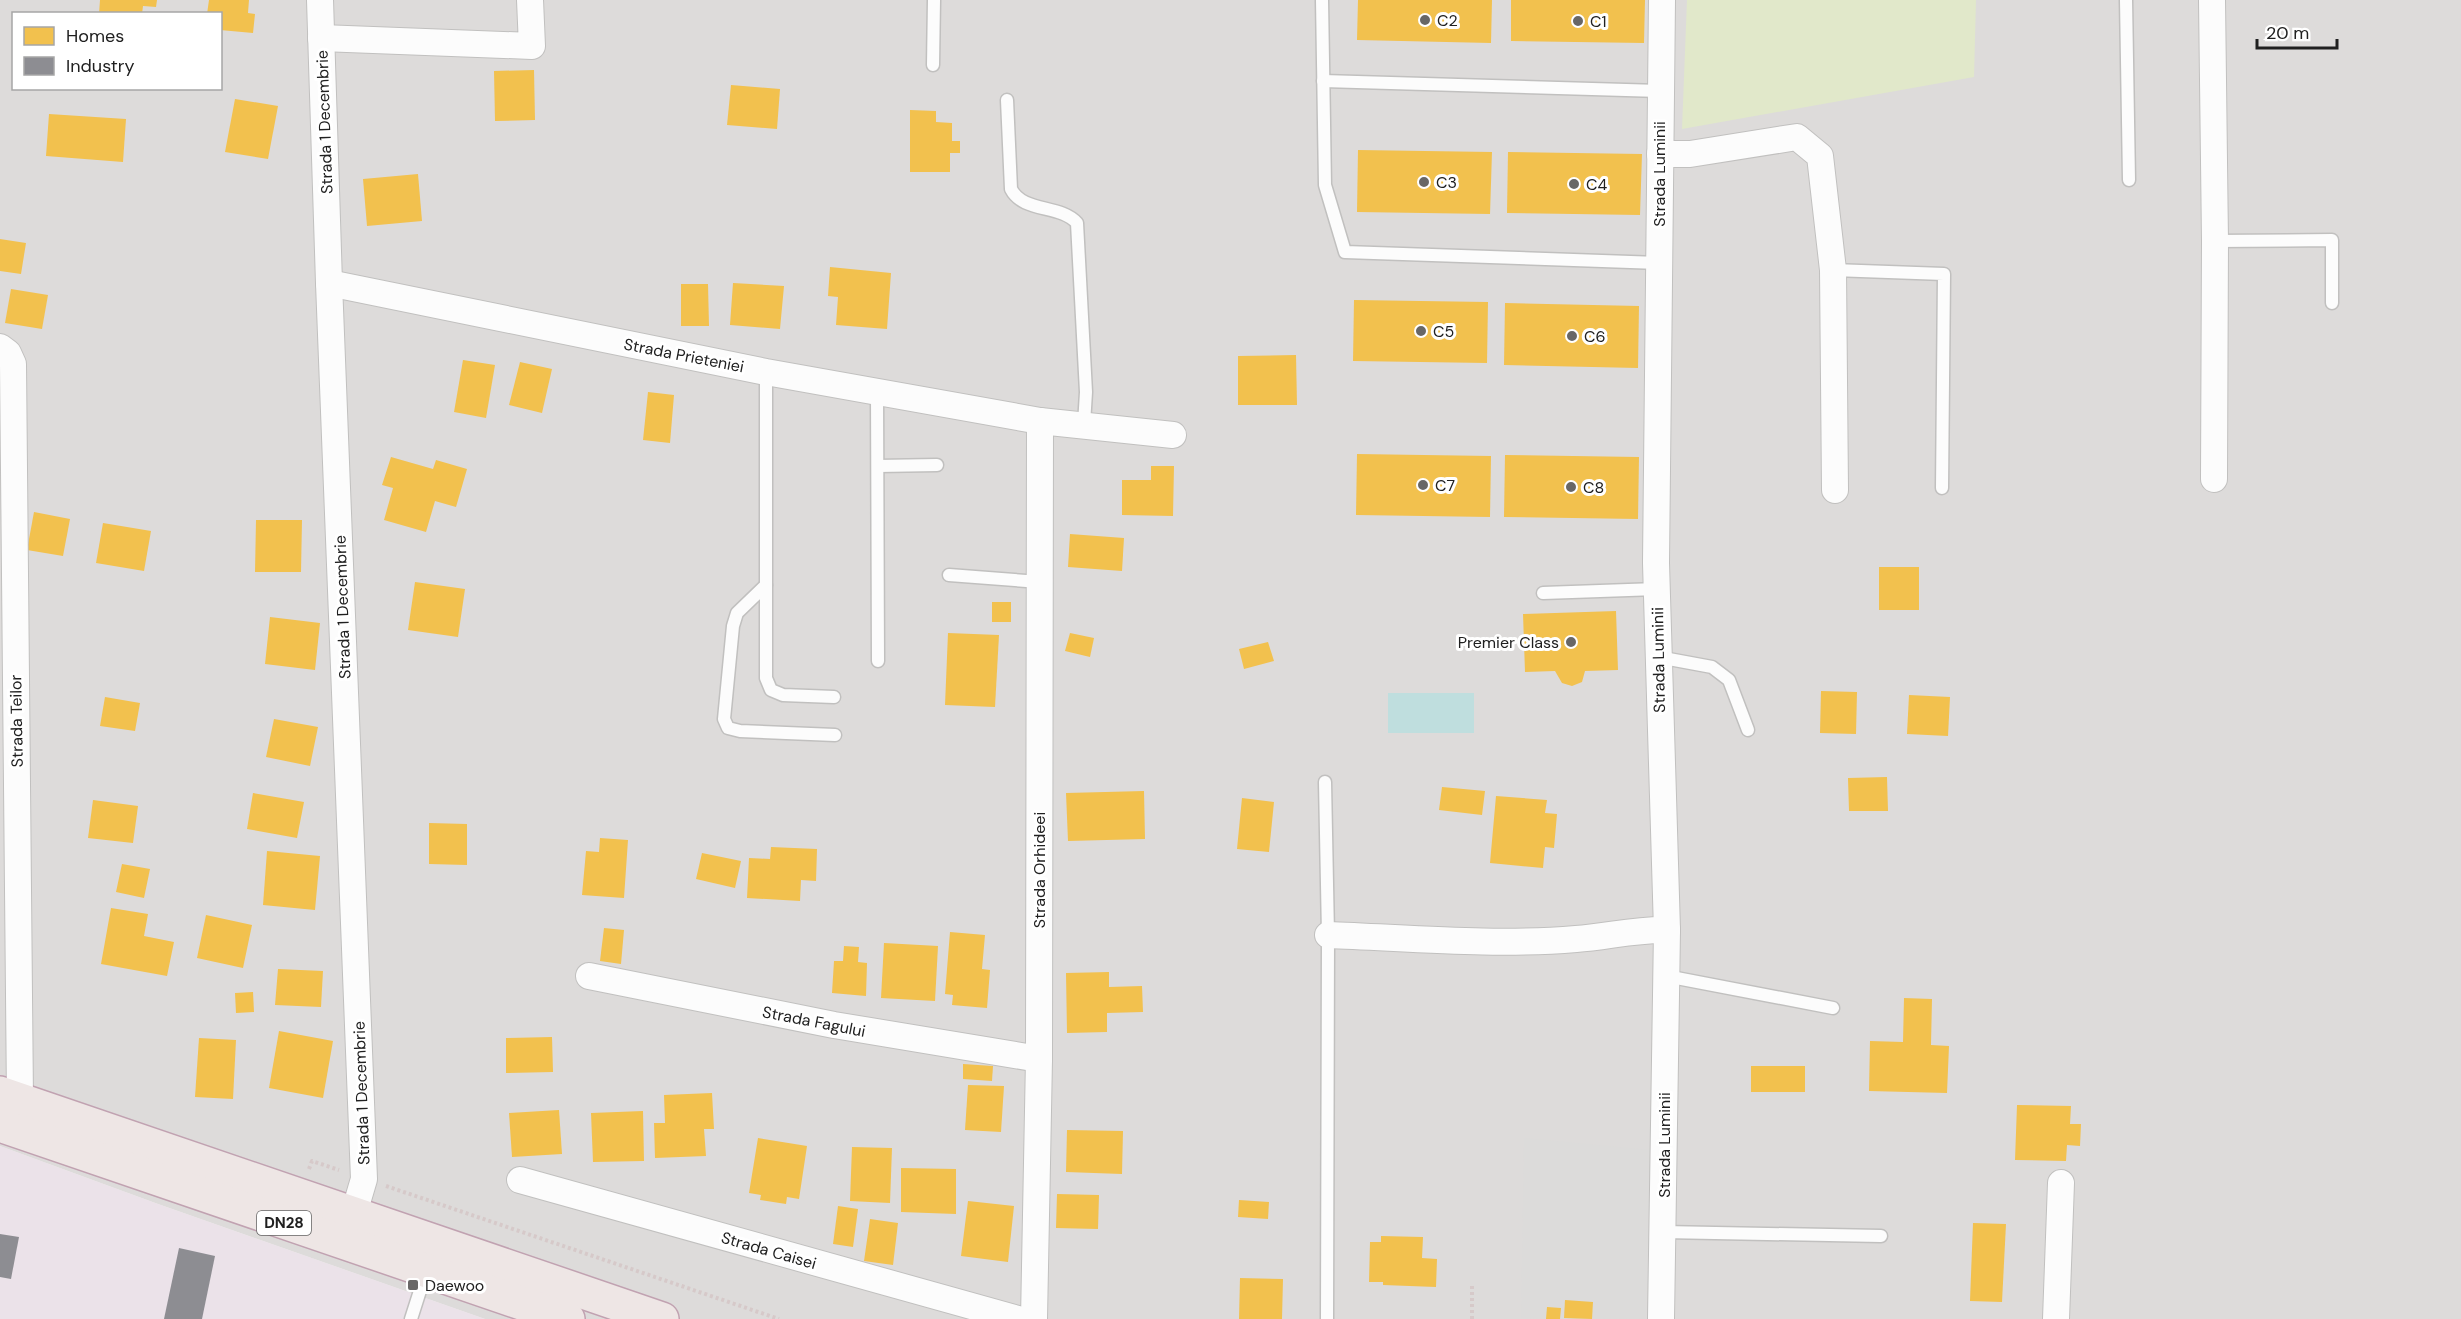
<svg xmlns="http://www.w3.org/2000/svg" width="2461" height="1319" font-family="'DM Sans',sans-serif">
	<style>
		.residential { fill: #dddbda; fill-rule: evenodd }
		.industrial { fill: #ebe2e9 }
		.religious { fill: #dcdbda }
		.grass { fill: #e1e8ca }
		.water { fill: #bfdede }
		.homes { fill: #f2c14e }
		.industry { fill: #8d8d92 }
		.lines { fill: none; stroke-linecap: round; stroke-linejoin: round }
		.service-casing { stroke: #c1c0bf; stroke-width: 15 }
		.minor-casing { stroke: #c1c0bf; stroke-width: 28 }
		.trunk-casing { stroke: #c1a2b1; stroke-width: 36 }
		.path { stroke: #d6c9c9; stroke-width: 4; stroke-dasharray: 3 3; stroke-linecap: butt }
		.service { stroke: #fcfcfc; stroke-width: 12 }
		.minor { stroke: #fcfcfc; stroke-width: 26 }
		.trunk { stroke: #eee6e5; stroke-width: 33 }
		.poi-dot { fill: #686766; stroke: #fff; stroke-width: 2 }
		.labels { text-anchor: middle; stroke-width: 6; stroke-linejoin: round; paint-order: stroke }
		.shield { fill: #fff; stroke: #636363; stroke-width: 1.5 }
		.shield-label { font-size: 15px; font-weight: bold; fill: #202020 }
		.poi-label { font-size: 16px; fill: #202020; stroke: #fff; text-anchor: start }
		.street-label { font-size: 16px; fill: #202020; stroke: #fff }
	</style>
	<rect width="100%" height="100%" fill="#eeebe9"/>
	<path class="residential" d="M 0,0 L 2461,0 L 2461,1319 L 485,1319 L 158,1204 L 0,1146 ZM 14,14 L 220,14 L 220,88 L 14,88 Z"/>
	<polygon class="industrial" points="0,1146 158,1204 485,1319 0,1319"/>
	<polygon class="religious" points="1524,1138 1650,1150 1646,1319 1521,1318"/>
	<polygon class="grass" points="1687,0 1976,0 1974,77 1682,129"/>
	<rect class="water" x="1388" y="693" width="86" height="40"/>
	<g class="homes">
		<polygon points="100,0 157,0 156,7 143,6 142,14 99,14"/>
		<polygon points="209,0 249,0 248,13 255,14 253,33 220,30 220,14 207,14"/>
		<polygon points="1358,0 1492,0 1491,43 1357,40"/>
		<polygon points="1511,0 1645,0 1644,43 1511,41"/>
		<polygon points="534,70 535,120 495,121 494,71"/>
		<polygon points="731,85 780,89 777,129 727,125"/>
		<polygon points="235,99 278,106 268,159 225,152"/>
		<polygon points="910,110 936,111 936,122 952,123 952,141 960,141 960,153 950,153 950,172 910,172"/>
		<polygon points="49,114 126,119 123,162 46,156"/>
		<polygon points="1358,150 1492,152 1490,214 1357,212"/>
		<polygon points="1508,152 1642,154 1640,215 1507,213"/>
		<polygon points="418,174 422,221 367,226 363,179"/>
		<polygon points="0,239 26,243 21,274 0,271"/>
		<polygon points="830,267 891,273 887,329 836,325 838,297 828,296"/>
		<polygon points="733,283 784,286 780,329 730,325"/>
		<polygon points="681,284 708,284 709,326 681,326"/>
		<polygon points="11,289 48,295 42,329 5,323"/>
		<polygon points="1354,300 1488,302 1487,363 1353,361"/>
		<polygon points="1505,303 1639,306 1638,368 1504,365"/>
		<polygon points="1296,355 1297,405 1238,405 1238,356"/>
		<polygon points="463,360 495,365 486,418 454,412"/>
		<polygon points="520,362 552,369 542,413 509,405"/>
		<polygon points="648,392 674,395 670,443 643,440"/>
		<polygon points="1357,454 1491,456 1490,517 1356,515"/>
		<polygon points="1505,455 1639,457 1638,519 1504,517"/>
		<polygon points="391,457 433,469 436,460 467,469 456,507 435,501 426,532 384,520 393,488 382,485"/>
		<polygon points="1151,466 1174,466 1173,516 1122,515 1122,480 1151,480"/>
		<polygon points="34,512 70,519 63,556 27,550"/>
		<polygon points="256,520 302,520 301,572 255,572"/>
		<polygon points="103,523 151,531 144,571 96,563"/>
		<polygon points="1070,534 1124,538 1122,571 1068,567"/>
		<rect x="1879" y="567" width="40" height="43"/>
		<polygon points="415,582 465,589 458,637 408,630"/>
		<rect x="992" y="602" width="19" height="20"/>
		<polygon points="1616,611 1618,670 1585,671 1582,682 1572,686 1562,683 1555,671 1525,672 1523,614"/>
		<polygon points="270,617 320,623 315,670 265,664"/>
		<polygon points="948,633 999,635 995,707 945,705"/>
		<polygon points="1070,633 1094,638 1090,657 1065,651"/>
		<polygon points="1268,642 1274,661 1244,669 1239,649"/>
		<polygon points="1821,691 1857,692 1856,734 1820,733"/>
		<polygon points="1909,695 1950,697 1948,736 1907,734"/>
		<polygon points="105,697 140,703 135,731 100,726"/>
		<polygon points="274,719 318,727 310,766 266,757"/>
		<polygon points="1887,777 1888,811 1849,811 1848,778"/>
		<polygon points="1442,787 1485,791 1482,815 1439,810"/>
		<polygon points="1144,791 1145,839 1068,841 1066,793"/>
		<polygon points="253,793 304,802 297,838 247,829"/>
		<polygon points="1496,796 1547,800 1545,813 1557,814 1554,848 1545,847 1543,868 1490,863"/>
		<polygon points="1242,798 1274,802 1269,852 1237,849"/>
		<polygon points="93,800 138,806 133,843 88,838"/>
		<polygon points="429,823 467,824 467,865 429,864"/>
		<polygon points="600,838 628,840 624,898 582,895 586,851 599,852"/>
		<polygon points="771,847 817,849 816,881 801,880 800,901 747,898 749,858 770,859"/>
		<polygon points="267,851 320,856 315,910 263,905"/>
		<polygon points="702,853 741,861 735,888 696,879"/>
		<polygon points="122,864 150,869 144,898 116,892"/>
		<polygon points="111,908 148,914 144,936 174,942 167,976 101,964"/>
		<polygon points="206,915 252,925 243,968 197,958"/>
		<polygon points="604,928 624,930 621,964 600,961"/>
		<polygon points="950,932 985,935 982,969 990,970 987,1008 952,1005 953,995 945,994"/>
		<polygon points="884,943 938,946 935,1001 881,998"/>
		<polygon points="844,946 859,947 858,962 867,963 866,996 832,993 834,961 843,961"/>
		<polygon points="278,969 323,971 321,1007 275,1005"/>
		<polygon points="1109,972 1109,987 1142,986 1143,1012 1107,1013 1107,1032 1067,1033 1066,973"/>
		<polygon points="253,992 254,1012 236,1013 235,993"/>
		<polygon points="1904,998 1932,999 1931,1045 1949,1046 1947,1093 1869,1091 1870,1041 1903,1042"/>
		<polygon points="279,1031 333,1041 323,1098 269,1088"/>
		<polygon points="552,1037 553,1072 506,1073 506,1038"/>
		<polygon points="199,1038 236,1040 233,1099 195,1097"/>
		<polygon points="963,1064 993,1066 992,1081 963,1079"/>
		<rect x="1751" y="1066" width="54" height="26"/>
		<polygon points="968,1085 1004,1086 1001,1132 965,1130"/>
		<polygon points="712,1093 714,1129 704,1129 706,1156 655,1158 654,1123 665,1123 664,1095"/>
		<polygon points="2017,1105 2071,1106 2070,1124 2081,1124 2080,1146 2067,1145 2066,1161 2015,1160"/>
		<polygon points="559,1110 562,1154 512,1157 509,1113"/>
		<polygon points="643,1111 644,1161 593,1162 591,1113"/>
		<polygon points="1067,1130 1123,1131 1122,1174 1066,1172"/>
		<polygon points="758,1138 807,1146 799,1199 787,1197 786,1204 760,1200 761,1195 749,1193"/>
		<polygon points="852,1147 892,1148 890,1203 850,1201"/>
		<polygon points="901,1168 956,1169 956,1214 901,1212"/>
		<polygon points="1057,1194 1099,1195 1098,1229 1056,1228"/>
		<polygon points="1239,1200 1269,1202 1268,1219 1238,1217"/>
		<polygon points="968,1201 1014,1206 1008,1262 961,1256"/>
		<polygon points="838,1206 858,1209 853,1247 833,1244"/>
		<polygon points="870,1219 898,1223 893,1265 864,1261"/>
		<polygon points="1973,1223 2006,1224 2002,1302 1970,1301"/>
		<polygon points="1381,1236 1423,1237 1422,1258 1437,1259 1436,1287 1383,1285 1383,1282 1369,1282 1370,1242 1381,1242"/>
		<polygon points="1240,1278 1283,1279 1282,1319 1239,1319"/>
		<polygon points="1565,1300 1593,1302 1592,1319 1564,1318"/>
		<polygon points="1547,1307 1561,1308 1560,1319 1546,1319"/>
	</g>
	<g class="industry">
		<polygon points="0,1234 19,1237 11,1279 0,1277"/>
		<polygon points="179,1248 215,1256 202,1319 164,1319"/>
	</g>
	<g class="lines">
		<g class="service-casing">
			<g id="service">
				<polyline points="1322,0 1325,185 1345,252 1659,263"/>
				<polyline points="2126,0 2129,180"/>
				<polyline points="933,65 934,0"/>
				<polyline points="1323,81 1660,91"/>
				<path d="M 1007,100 L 1011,189 C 1023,213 1060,204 1077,223 L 1086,392 L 1084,424"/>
				<polyline points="2215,241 2332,240 2332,303"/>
				<polyline points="1833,270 1944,274 1942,488"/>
				<polyline points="766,372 766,678 771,690 783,695 834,697"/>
				<polyline points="877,392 878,661"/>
				<polyline points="878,466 937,465"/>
				<polyline points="949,575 1040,582"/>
				<polyline points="766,585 737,613 733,626 724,719 728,728 740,731 835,735"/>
				<polyline points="1543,593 1657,589"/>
				<polyline points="1658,657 1712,667 1729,680 1748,730"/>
				<polyline points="1325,782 1328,935 1327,1319"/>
				<polyline points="1666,976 1833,1008"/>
				<polyline points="1663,1232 1881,1236"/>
				<polyline points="411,1319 426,1272"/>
			</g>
		</g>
		<g class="minor-casing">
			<g id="minor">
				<polyline points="320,0 329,283 364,1179 354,1213"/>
				<polyline points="2212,0 2215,241 2214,479"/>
				<polyline points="321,38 532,46 530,0"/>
				<polyline points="1660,154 1690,154 1797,137 1820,156 1833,270 1835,490"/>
				<polyline points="329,283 766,372 1040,421 1173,435"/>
				<polyline points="0,347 8,353 13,364 20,1100"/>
				<path d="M 1328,935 C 1410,938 1494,946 1576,939 C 1607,937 1635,929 1667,930"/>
				<polyline points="589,976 834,1025 1039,1059"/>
				<polyline points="520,1180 1018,1319"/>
				<polyline points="1034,1319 1039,1059 1040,421"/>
				<polyline points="1661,1319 1667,930 1656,563 1662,0"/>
				<polyline points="2056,1319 2061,1183"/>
			</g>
		</g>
		<g class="trunk-casing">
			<g id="trunk">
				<polyline points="0,1093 662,1319"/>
				<polyline points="0,1125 568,1319"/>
			</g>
		</g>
		<g class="path">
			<polyline points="309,1169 312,1161 339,1170"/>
			<polyline points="386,1186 779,1319"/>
			<polyline points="1472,1319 1472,1283"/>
		</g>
		<use href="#service" class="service"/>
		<use href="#minor" class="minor"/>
		<use href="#trunk" class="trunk"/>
	</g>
	<g class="poi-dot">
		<circle cx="1425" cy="20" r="6"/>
		<circle cx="1578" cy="21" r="6"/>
		<circle cx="1424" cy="182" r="6"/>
		<circle cx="1574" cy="184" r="6"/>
		<circle cx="1421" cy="331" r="6"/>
		<circle cx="1572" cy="336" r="6"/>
		<circle cx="1423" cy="485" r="6"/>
		<circle cx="1571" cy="487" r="6"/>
		<circle cx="1571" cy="642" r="6"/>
		<rect x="407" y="1279" width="12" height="12" rx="3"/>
	</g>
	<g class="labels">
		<rect class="shield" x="257" y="1211" width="54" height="24" rx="4.5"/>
		<g class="shield-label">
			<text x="284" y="1228">DN28</text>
		</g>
		<g class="poi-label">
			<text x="1437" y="26">C2</text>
			<text x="1590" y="27">C1</text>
			<text x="1436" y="188">C3</text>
			<text x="1586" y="190">C4</text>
			<text x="1433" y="337">C5</text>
			<text x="1584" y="342">C6</text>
			<text x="1435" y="491">C7</text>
			<text x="1583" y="493">C8</text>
			<text x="1559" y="648" text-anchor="end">Premier Class</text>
			<text x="425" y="1291">Daewoo</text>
		</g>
		<g class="street-label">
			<text transform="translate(324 122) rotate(-92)" y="6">Strada 1 Decembrie</text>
			<text transform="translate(1659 174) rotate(-90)" y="6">Strada Luminii</text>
			<text transform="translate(684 355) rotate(11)" y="6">Strada Prieteniei</text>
			<text transform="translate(342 607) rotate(-92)" y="6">Strada 1 Decembrie</text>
			<text transform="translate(1658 660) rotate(-91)" y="6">Strada Luminii</text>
			<text transform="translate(16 721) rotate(-91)" y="6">Strada Teilor</text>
			<text transform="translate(1039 870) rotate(-90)" y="6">Strada Orhideei</text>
			<text transform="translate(814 1021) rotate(11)" y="6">Strada Fagului</text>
			<text transform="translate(361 1093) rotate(-92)" y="6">Strada 1 Decembrie</text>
			<text transform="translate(1664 1145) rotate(-90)" y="6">Strada Luminii</text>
			<text transform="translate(769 1250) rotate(16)" y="6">Strada Caisei</text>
		</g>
	</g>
	<rect x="12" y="12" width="210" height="78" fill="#ffffff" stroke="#a6a6a6" stroke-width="1.5"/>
	<rect x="24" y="27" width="30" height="18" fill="#f2c14e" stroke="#a6a6a6" stroke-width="1.5"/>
	<text x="66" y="42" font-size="18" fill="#202020">Homes</text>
	<rect x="24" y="57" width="30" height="18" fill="#8d8d92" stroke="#a6a6a6" stroke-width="1.5"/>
	<text x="66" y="72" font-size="18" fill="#202020">Industry</text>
	<path d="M2257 39v9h80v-9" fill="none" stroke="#202020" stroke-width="3"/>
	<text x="2266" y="39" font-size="18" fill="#202020" stroke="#ffffff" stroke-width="4.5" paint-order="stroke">20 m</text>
</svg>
